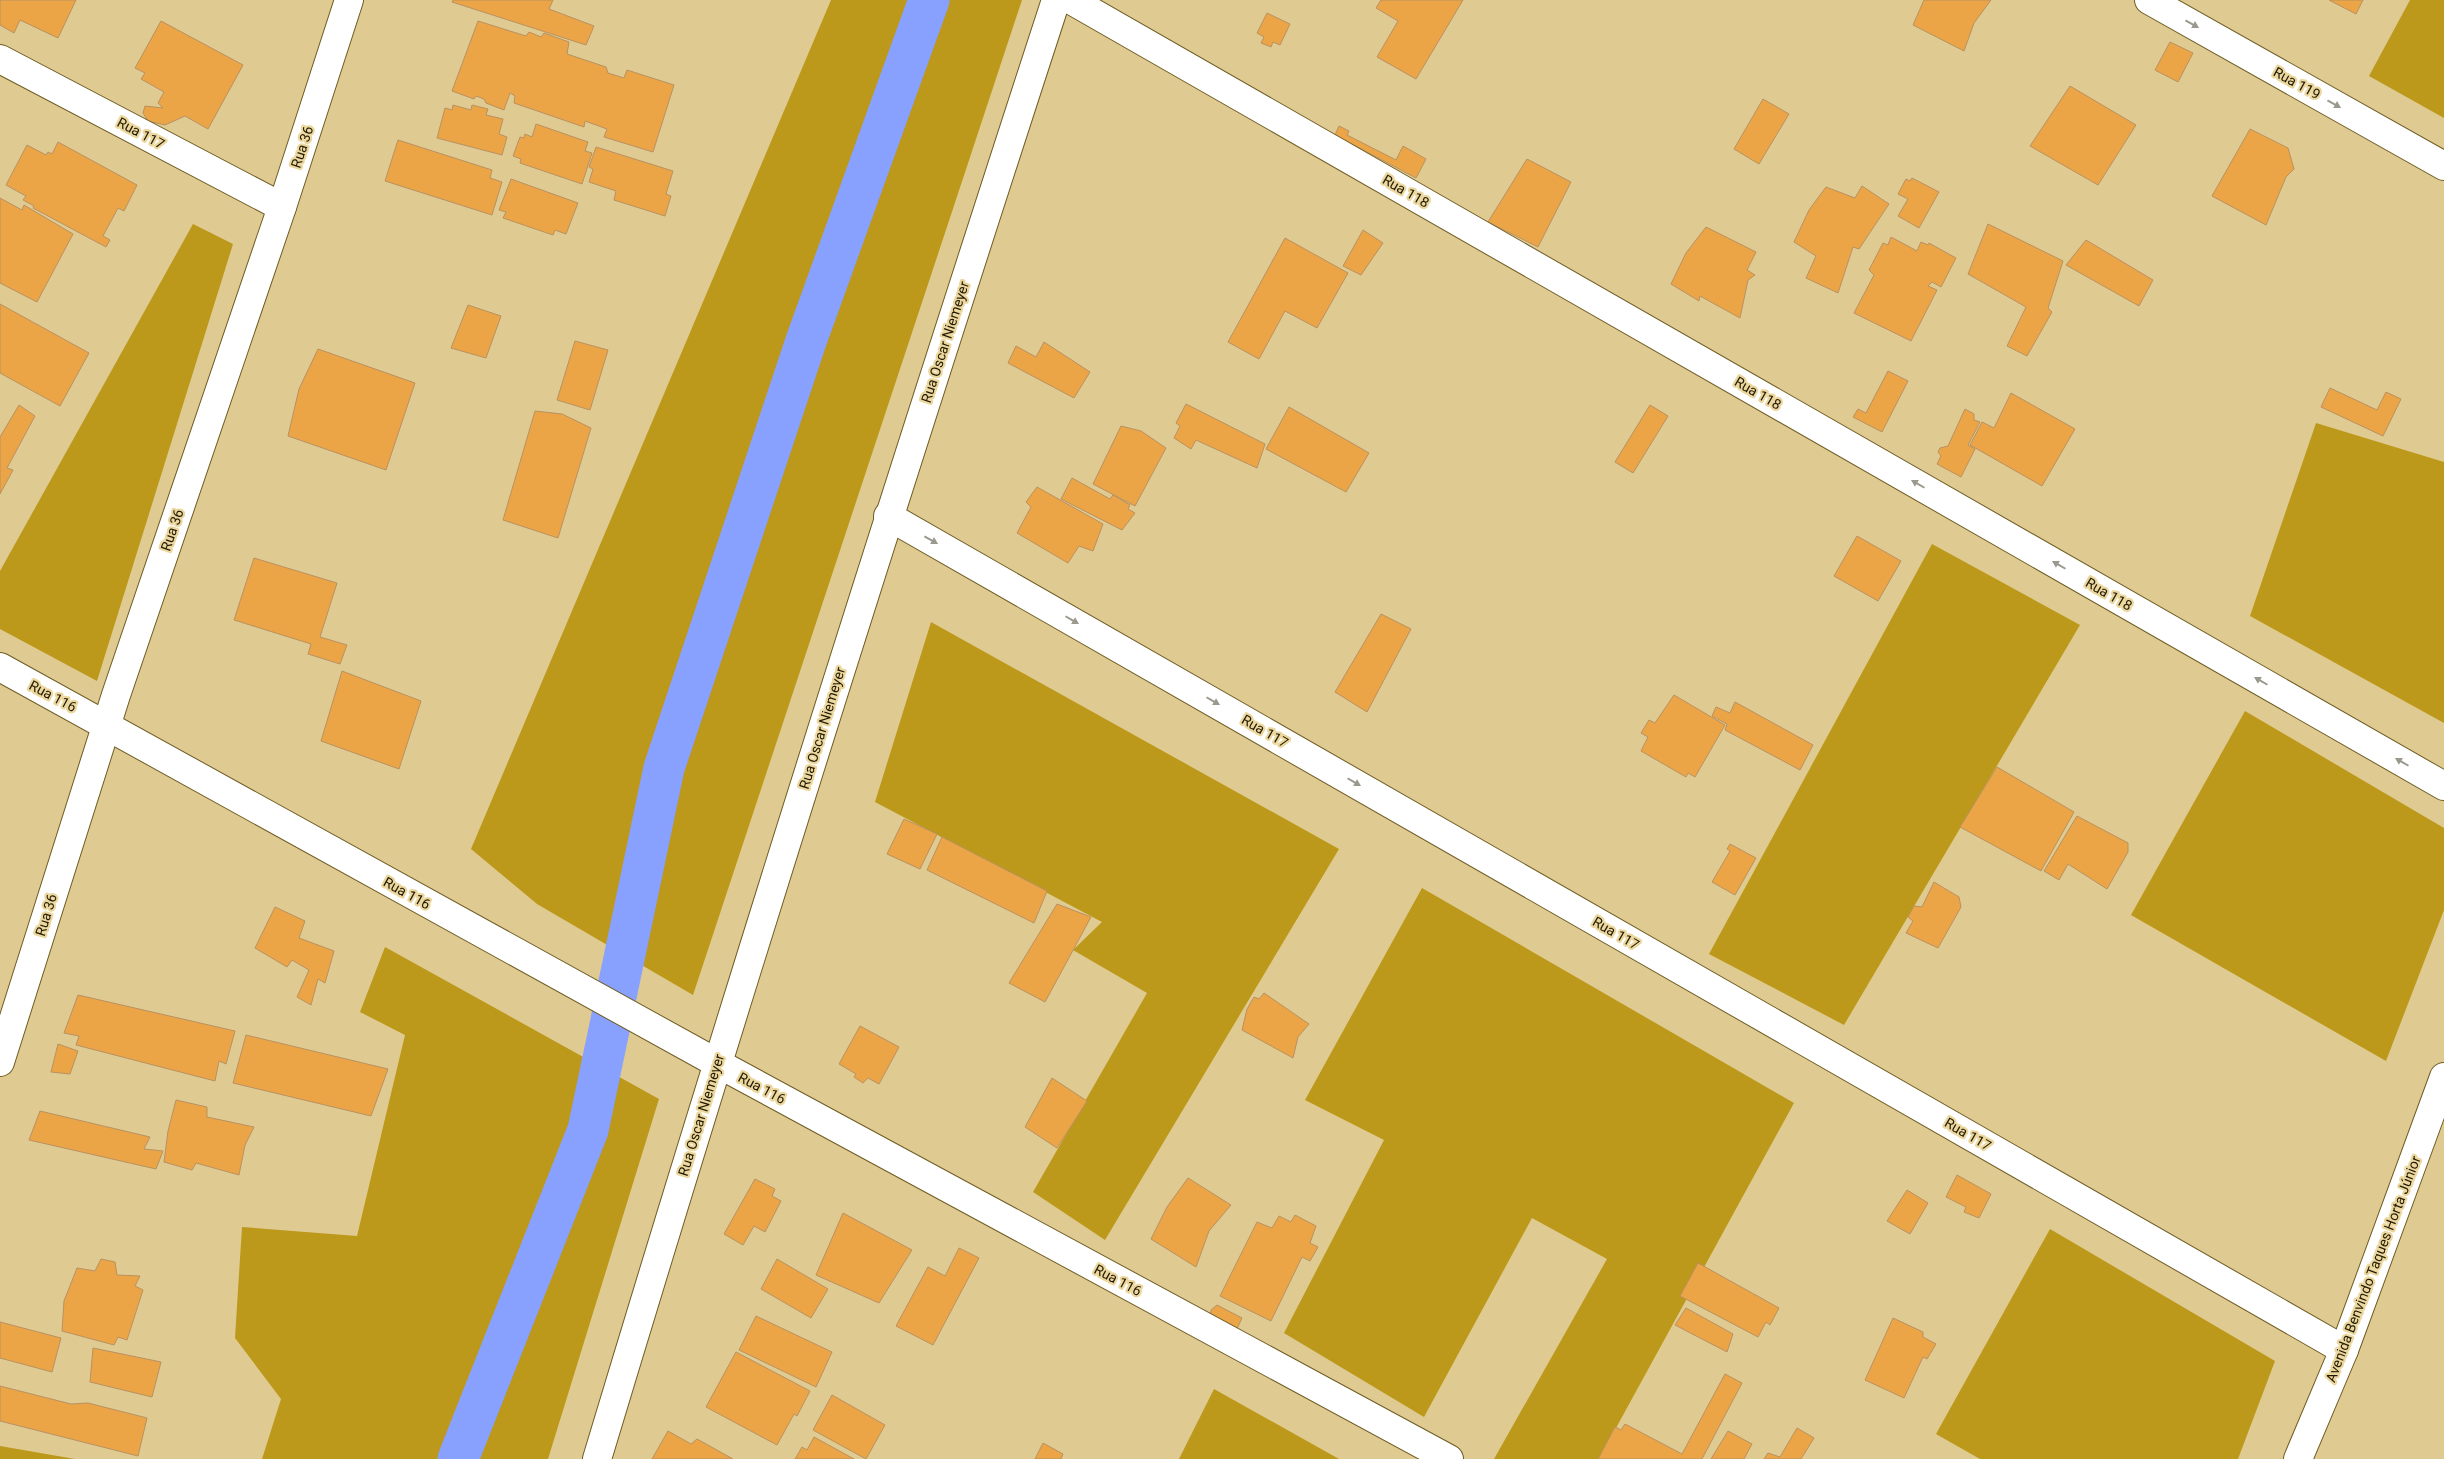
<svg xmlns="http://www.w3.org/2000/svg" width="2444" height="1459" font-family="Roboto,sans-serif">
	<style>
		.green { fill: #bc981b }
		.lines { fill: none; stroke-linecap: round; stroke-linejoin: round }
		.canal { stroke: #88a1fe; stroke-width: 41 }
		.building { fill: #eca546; stroke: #b89162 }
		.street-casing { stroke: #6e5c24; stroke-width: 30 }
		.secondary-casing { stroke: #6e5c24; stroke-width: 30 }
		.street { stroke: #fff; stroke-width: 28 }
		.secondary { stroke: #fff; stroke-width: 28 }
		.oneway { fill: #9b988e }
		.labels { text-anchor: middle; stroke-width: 4.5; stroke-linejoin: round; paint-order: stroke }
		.street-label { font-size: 14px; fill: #211903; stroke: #ecd89e }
	</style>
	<rect width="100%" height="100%" fill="#dfcb91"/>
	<g class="green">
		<polygon points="831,0 1022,0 693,995 537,904 471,849"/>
		<polygon points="2410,0 2444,0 2444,118 2369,76"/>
		<polygon points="193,224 233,244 97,681 0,629 0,571"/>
		<polygon points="2316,423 2444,462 2444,723 2250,616"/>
		<polygon points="1932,544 2080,625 1844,1025 1709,954"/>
		<polygon points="931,622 1339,849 1105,1240 1033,1192 1147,993 1073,950 1102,922 875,802"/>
		<polygon points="2245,711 2444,828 2444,910 2386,1061 2131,915"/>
		<polygon points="1422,888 1794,1103 1599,1459 1494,1459 1607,1259 1532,1218 1424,1417 1284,1333 1384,1140 1305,1100"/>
		<polygon points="385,947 659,1099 548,1459 262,1459 281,1399 235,1338 242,1227 357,1236 405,1035 360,1012"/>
		<polygon points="2050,1229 2275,1361 2238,1459 1980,1459 1936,1434"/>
		<polygon points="1214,1389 1339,1459 1179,1459"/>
		<polygon points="0,1446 75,1459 0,1459"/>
	</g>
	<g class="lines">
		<polyline class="canal" points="458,1459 588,1130 664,768 806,341 929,0"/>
	</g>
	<g class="building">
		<polygon points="0,0 76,0 58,38 20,20 14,33 0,25"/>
		<polygon points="453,0 553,0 549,9 594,26 586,45 452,2"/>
		<polygon points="1381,0 1463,0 1416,79 1377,57 1398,21 1376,8"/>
		<polygon points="1924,0 1991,0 1974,23 1964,51 1913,25"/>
		<polygon points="2329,0 2363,0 2356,14"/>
		<polygon points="1267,13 1290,24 1280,45 1273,42 1271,47 1261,43 1264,37 1257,33"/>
		<polygon points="161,21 243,65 208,129 185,116 165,125 148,121 143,113 145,106 163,108 158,103 164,92 141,79 145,73 135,68"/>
		<polygon points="478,21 526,36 529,32 541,37 544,33 569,42 567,54 606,67 608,73 624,78 627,70 674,85 653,152 604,137 607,129 585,121 584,127 514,103 515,96 510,93 504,110 486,103 484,99 476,96 474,99 452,91"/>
		<polygon points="2170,42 2193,53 2178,82 2155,70"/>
		<polygon points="2070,86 2136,125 2098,185 2030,146"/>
		<polygon points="1763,99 1789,114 1759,164 1734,149"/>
		<polygon points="453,105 471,110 472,105 488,109 486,115 503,119 499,134 507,137 502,155 437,138 445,108 452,110"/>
		<polygon points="536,124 588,142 585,151 592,153 582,184 520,163 521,159 513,156 520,137 524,138 525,134 532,137"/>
		<polygon points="1339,126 1349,131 1347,135 1396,160 1403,146 1426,159 1416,178 1335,135"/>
		<polygon points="2250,129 2288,148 2294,169 2286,177 2266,225 2212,196"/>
		<polygon points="398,140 492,170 490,178 502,182 492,215 385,181"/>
		<polygon points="58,142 137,185 124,211 118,208 103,236 110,240 106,247 33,208 34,206 23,200 26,196 6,185 27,145 46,155 48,152 52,154"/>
		<polygon points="596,147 673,171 666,194 671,196 665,216 614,200 616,191 589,182 593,169 589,167"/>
		<polygon points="1527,159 1571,182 1538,247 1488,222"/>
		<polygon points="1912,178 1939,192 1919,228 1898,216 1908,199 1898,194 1906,179 1910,181"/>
		<polygon points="511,179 578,203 566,234 555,230 553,235 503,218 506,212 499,210"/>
		<polygon points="1862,186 1889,204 1859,249 1853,247 1838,293 1806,278 1816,256 1794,242 1809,210 1826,187 1855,198"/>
		<polygon points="0,198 22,210 24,205 73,234 37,302 0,283"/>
		<polygon points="1988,224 2063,261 2048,308 2052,312 2027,356 2007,346 2026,307 1968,274"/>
		<polygon points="1706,227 1756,252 1747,270 1755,275 1748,280 1740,318 1700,296 1699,301 1671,284 1686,253"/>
		<polygon points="1363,230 1383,243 1361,275 1343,266"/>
		<polygon points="1891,237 1917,251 1921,242 1928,245 1929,243 1956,258 1941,287 1932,282 1928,286 1937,290 1911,341 1854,313 1874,275 1869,270 1883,243 1888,245"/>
		<polygon points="1285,238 1348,273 1317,328 1285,311 1259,359 1228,342"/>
		<polygon points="2086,240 2153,280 2139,306 2066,265"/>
		<polygon points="0,304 89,353 60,406 0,373"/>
		<polygon points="468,305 501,316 486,358 451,348"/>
		<polygon points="575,341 608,350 590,410 557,400"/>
		<polygon points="1044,342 1090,372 1074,398 1008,363 1016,346 1036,357"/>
		<polygon points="318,349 415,383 386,470 288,436 299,389"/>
		<polygon points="1888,371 1908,381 1882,432 1853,417 1858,409 1866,413"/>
		<polygon points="2330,388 2377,410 2386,392 2401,399 2383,436 2321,407"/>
		<polygon points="2011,393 2075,429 2042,486 1970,445 1982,422 1994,428"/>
		<polygon points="1186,404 1265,444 1257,468 1196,440 1191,449 1174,438 1180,426 1176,423"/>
		<polygon points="19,405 35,416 7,468 13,470 0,494 0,437"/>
		<polygon points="1650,405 1668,416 1633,473 1615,462"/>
		<polygon points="1289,407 1369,453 1346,492 1266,449"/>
		<polygon points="1965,409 1974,414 1974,420 1980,422 1968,445 1975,449 1961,477 1937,464 1941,456 1938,452 1940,448 1948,446"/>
		<polygon points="535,411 562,414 591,428 558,538 503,520"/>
		<polygon points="1121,426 1141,431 1166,448 1135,506 1093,484"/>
		<polygon points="1072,478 1110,499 1113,495 1130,505 1128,509 1135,513 1122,530 1061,499"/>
		<polygon points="1037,487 1103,524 1093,551 1079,546 1068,563 1017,533 1031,507 1026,502"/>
		<polygon points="1857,536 1901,561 1878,601 1834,576"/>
		<polygon points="254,558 337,583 320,637 347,645 340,664 308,654 311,644 234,620"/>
		<polygon points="1381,614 1411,629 1367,712 1335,692"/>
		<polygon points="342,671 421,701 399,769 321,741"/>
		<polygon points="1674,695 1725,725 1695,777 1688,773 1686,777 1641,751 1648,737 1641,733 1649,720 1655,723"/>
		<polygon points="1735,702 1813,745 1800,770 1725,730 1727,724 1712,716 1716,707 1730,713"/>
		<polygon points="1997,767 2074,812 2041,871 1960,827"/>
		<polygon points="2077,816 2128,843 2128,852 2107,889 2068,864 2059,880 2044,871"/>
		<polygon points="904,819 937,834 920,869 887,854"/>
		<polygon points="942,837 1047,891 1034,923 927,870"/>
		<polygon points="1730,844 1756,858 1735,895 1712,882 1730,851 1727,849"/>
		<polygon points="1934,882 1959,897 1961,907 1938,948 1906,933 1913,921 1908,917 1914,906 1922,907"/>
		<polygon points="1057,904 1091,917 1045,1002 1009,983"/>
		<polygon points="275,907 305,921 299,938 334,951 325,983 318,979 311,1005 297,997 309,970 292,960 287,967 255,948"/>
		<polygon points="1264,993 1309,1024 1298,1037 1293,1058 1242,1030 1247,1009 1254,997 1259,999"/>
		<polygon points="78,995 235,1031 226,1064 219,1061 215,1081 76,1045 79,1036 64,1033"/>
		<polygon points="860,1026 899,1047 879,1084 868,1078 863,1083 854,1077 856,1074 839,1064"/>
		<polygon points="246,1035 388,1069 371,1116 233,1083"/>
		<polygon points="58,1044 78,1051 70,1074 51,1072"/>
		<polygon points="1052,1078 1087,1101 1057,1148 1025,1127"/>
		<polygon points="176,1100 207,1107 207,1117 254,1127 245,1145 239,1175 196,1163 192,1170 164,1162 168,1131"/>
		<polygon points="40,1111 150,1137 144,1149 163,1151 156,1169 29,1140"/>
		<polygon points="1957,1175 1991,1194 1979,1218 1964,1212 1966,1207 1946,1197"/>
		<polygon points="1188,1178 1231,1205 1209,1231 1196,1267 1151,1239 1167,1207"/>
		<polygon points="755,1179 775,1189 772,1196 781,1201 765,1232 754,1226 743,1245 724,1234"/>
		<polygon points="1907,1190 1928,1203 1910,1234 1887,1221"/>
		<polygon points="843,1213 912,1250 879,1303 816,1275"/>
		<polygon points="1295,1215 1316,1226 1310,1243 1318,1247 1310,1261 1302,1257 1271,1321 1220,1296 1257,1222 1272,1228 1279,1216 1291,1222"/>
		<polygon points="959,1248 979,1258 933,1345 896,1326 928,1267 945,1276"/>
		<polygon points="101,1259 115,1262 117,1275 140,1276 135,1286 143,1290 127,1340 118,1337 114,1345 62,1331 64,1301 77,1268 95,1271"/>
		<polygon points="777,1259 828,1289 811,1318 761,1289"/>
		<polygon points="1698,1263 1779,1308 1770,1325 1766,1322 1758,1337 1680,1296"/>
		<polygon points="1217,1305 1242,1318 1236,1331 1210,1316 1211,1310"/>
		<polygon points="1686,1308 1733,1334 1727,1352 1675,1325"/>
		<polygon points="756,1316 832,1352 816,1387 739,1350"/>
		<polygon points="1893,1318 1923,1332 1923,1337 1936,1344 1927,1359 1923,1357 1904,1398 1865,1380"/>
		<polygon points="0,1322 61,1338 52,1372 0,1358"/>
		<polygon points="93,1348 161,1362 152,1397 90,1382"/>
		<polygon points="736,1352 810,1391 797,1416 794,1414 777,1445 706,1407"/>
		<polygon points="1725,1374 1742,1383 1702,1459 1598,1459 1615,1427 1621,1430 1625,1424 1682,1454"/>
		<polygon points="0,1386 71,1404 88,1403 147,1418 138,1456 0,1421"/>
		<polygon points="832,1395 885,1425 866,1459 813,1430"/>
		<polygon points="1797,1428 1814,1438 1801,1459 1764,1459 1768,1453 1780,1457"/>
		<polygon points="668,1431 691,1444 697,1439 733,1459 652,1459"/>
		<polygon points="1728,1431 1752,1444 1744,1459 1711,1459"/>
		<polygon points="814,1437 854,1459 795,1459 802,1447 807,1450"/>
		<polygon points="1043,1443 1063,1454 1061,1459 1035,1459"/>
	</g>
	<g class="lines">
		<g class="street-casing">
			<g id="street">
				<polyline points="1071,0 2444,786"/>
				<polyline points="2149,0 2444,166"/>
				<polyline points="0,59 282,207"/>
				<polyline points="888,516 2344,1350"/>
				<polyline points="0,667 717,1063 1449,1459"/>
				<polyline points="0,1062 116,695 282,207 349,0"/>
			</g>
		</g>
		<g class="secondary-casing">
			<g id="secondary">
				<path d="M 597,1459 C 744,971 898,485 1056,0"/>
				<polyline points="2298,1459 2344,1350 2444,1077"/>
			</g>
		</g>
		<use href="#street" class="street"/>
		<use href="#secondary" class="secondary"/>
	</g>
	<defs><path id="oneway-solid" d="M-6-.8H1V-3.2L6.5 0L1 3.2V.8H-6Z" transform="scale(1.25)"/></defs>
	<g class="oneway">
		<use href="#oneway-solid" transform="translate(2192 24) rotate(29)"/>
		<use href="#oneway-solid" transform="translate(2334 104) rotate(29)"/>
		<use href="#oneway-solid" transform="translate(1918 484) rotate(-150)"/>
		<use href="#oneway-solid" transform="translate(931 540) rotate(29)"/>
		<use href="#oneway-solid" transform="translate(2059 565) rotate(-150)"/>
		<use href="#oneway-solid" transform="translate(1072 620) rotate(30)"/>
		<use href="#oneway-solid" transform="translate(2261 681) rotate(-150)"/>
		<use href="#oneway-solid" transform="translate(1213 701) rotate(30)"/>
		<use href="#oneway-solid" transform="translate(2402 762) rotate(-150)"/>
		<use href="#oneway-solid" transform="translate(1354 782) rotate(30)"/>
	</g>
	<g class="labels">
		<g class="street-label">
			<text transform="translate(2297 83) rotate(29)" y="5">Rua 119</text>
			<text transform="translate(141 133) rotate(28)" y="5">Rua 117</text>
			<text transform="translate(302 147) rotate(-72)" y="5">Rua 36</text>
			<text transform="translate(1406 191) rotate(30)" y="5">Rua 118</text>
			<text transform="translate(945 342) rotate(-72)" y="5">Rua Oscar Niemeyer</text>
			<text transform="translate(1758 393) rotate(30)" y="5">Rua 118</text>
			<text transform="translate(172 530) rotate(-71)" y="5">Rua 36</text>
			<text transform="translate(2109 594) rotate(30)" y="5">Rua 118</text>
			<text transform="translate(53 696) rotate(28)" y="5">Rua 116</text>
			<text transform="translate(822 728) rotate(-73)" y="5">Rua Oscar Niemeyer</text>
			<text transform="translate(1265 731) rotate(30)" y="5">Rua 117</text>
			<text transform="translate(407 893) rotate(29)" y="5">Rua 116</text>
			<text transform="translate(46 915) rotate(-73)" y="5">Rua 36</text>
			<text transform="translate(1616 933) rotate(30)" y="5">Rua 117</text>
			<text transform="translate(762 1088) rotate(28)" y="5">Rua 116</text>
			<text transform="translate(701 1115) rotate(-73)" y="5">Rua Oscar Niemeyer</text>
			<text transform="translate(1968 1134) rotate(30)" y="5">Rua 117</text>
			<text transform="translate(2373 1269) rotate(-69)" y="5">Avenida Benvindo Taques Horta Júnior</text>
			<text transform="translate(1118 1280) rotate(28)" y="5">Rua 116</text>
		</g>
	</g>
</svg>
